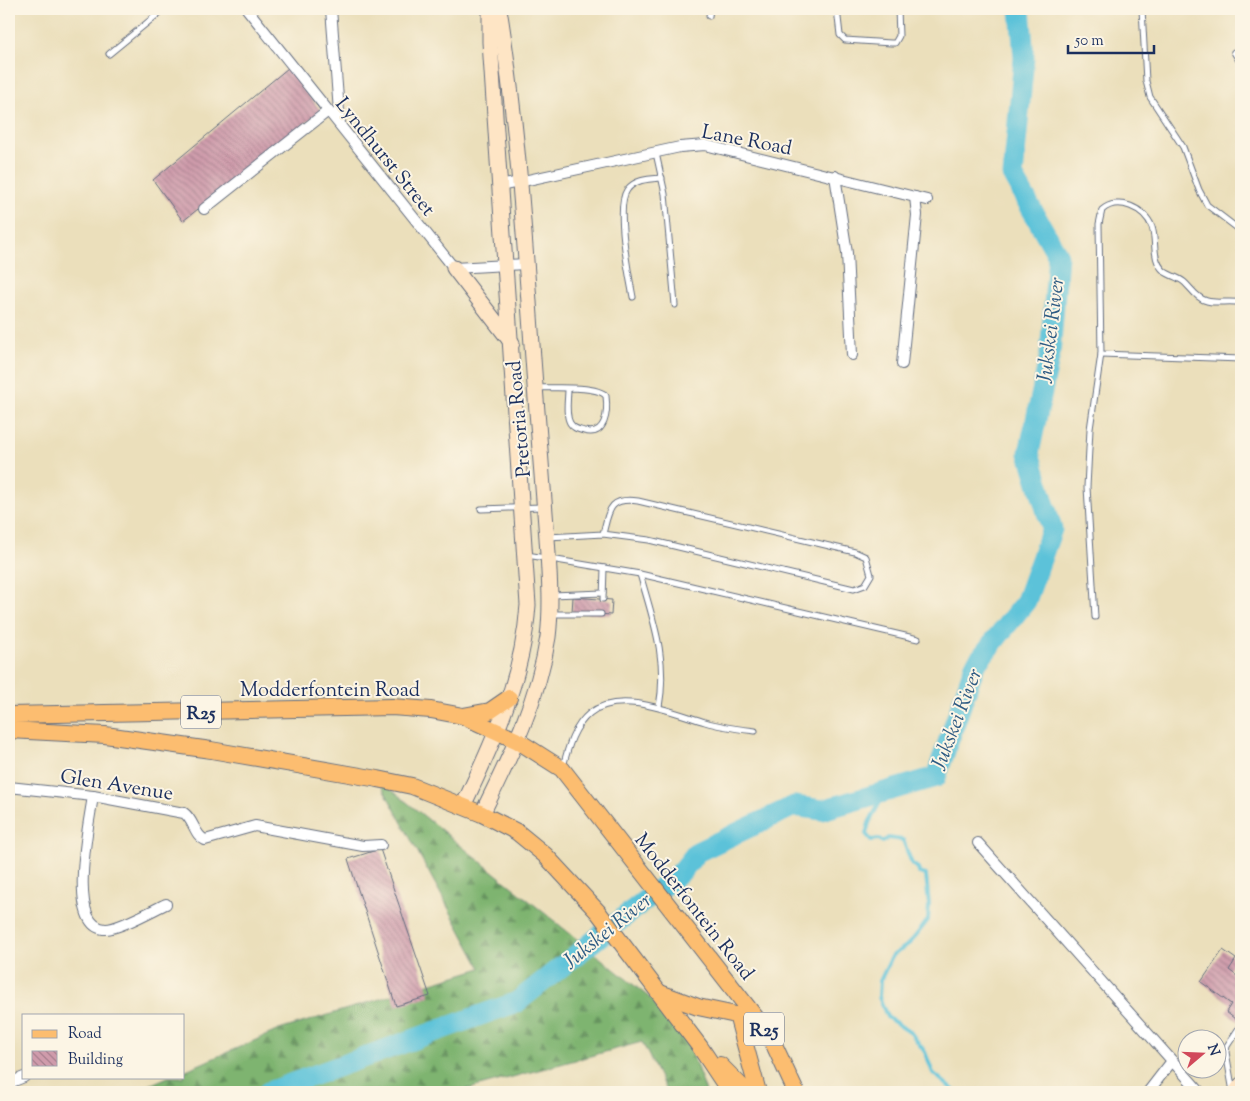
<svg xmlns="http://www.w3.org/2000/svg" width="1250" height="1101" font-family="'Sorts Mill Goudy',serif">
	<style>
		.forest { fill: url(#forest-firs); stroke: #4c7267 }
		.lines { fill: none; stroke-linecap: round; stroke-linejoin: round }
		.stream { stroke: #5cc2d9; stroke-width: 4 }
		.river { stroke: #5cc2d9; stroke-width: 21 }
		.building { fill: url(#building-back-hatch) }
		.lane-casing { stroke: #646d7f; stroke-width: 7 }
		.street-casing { stroke: #646d7f; stroke-width: 12 }
		.secondary-casing { stroke: #646d7f; stroke-width: 17 }
		.primary-casing { stroke: #646d7f; stroke-width: 18 }
		.lane { stroke: #fff; stroke-width: 5 }
		.street { stroke: #fff; stroke-width: 10 }
		.secondary { stroke: #fee5c5; stroke-width: 15 }
		.primary { stroke: #fcbd6f; stroke-width: 16 }
		.labels { text-anchor: middle; stroke-width: 4; stroke-linejoin: round; paint-order: stroke }
		.shield { fill: #fcf5e5; stroke: #5e6a86; stroke-width: 1 }
		.shield-label { font-size: 19px; font-weight: bold; fill: #1b2f5e }
		.street-label { font-size: 20px; fill: #1b2f5e; stroke: #fcf5e5 }
		.water-label { font-size: 21px; font-style: italic; fill: #2e5b83; stroke: #fcf5e5 }
	</style>
	<defs>
		<pattern id="forest-firs" width="22" height="20" patternUnits="userSpaceOnUse" patternTransform="scale(1.25)"><rect width="22" height="20" fill="#7eb470"/><path d="M5 1l3.5 6h-7zM16 11l3.5 6h-7z" fill="#66935f"/></pattern>
		<pattern id="building-back-hatch" width="6" height="6" patternUnits="userSpaceOnUse" patternTransform="scale(1.25)"><rect width="6" height="6" fill="#cf9bab"/><path d="M-1 5l2 2M0 0l6 6M5-1l2 2" fill="none" stroke="#a77f8e"/></pattern>
	</defs>
	<rect width="100%" height="100%" fill="#fcf5e5"/>
	<filter id="ink" filterUnits="userSpaceOnUse"><feTurbulence type="fractalNoise" baseFrequency=".02" numOctaves="2"/><feDisplacementMap in="SourceGraphic" scale="10" xChannelSelector="R" yChannelSelector="G"/><feConvolveMatrix kernelMatrix="1 2 1 2 8 2 1 2 1" color-interpolation-filters="sRGB"/></filter>
	<filter id="wash" filterUnits="userSpaceOnUse"><feTurbulence type="fractalNoise" baseFrequency=".0096" numOctaves="4" result="noise"/><feDisplacementMap in="SourceGraphic" scale="20" xChannelSelector="R" yChannelSelector="G"/><feGaussianBlur stdDeviation="1.12" result="paint"/><feColorMatrix in="noise" values="0 0 0 0 0 0 0 0 0 0 0 0 0 0 0 0 0 1.4 0 .05"/><feComposite in="paint" operator="in"/></filter>
	<g filter="url(#wash)">
		<rect width="100%" height="100%" fill="#ebdfbb"/>
		<polygon class="forest" points="378,779 681,1023 706,1092 667,1092 642,1042 457,1092 133,1092 168,1077 184,1077 184,1071 279,1030 481,968"/>
		<g class="lines">
			<polyline class="stream" points="885,792 869,823 866,834 871,840 879,839 883,842 888,838 903,840 912,864 918,868 919,873 926,875 929,905 928,920 910,943 892,956 880,981 879,997 887,1017 911,1033 925,1052 933,1073 956,1092"/>
			<polyline class="river" points="268,1092 517,1002 682,871 697,852 794,806 822,810 936,777 975,665 1026,601 1052,529 1029,453 1050,354 1058,256 1013,176 1024,58 1020,9"/>
		</g>
		<g id="blocks">
			<g class="building">
				<polygon points="288,68 321,111 183,221 153,180"/>
				<polygon points="573,597 612,600 611,615 572,612"/>
				<polygon points="380,849 430,996 396,1006 348,859"/>
				<polygon points="1223,950 1236,959 1229,970 1241,979 1241,1019 1239,1022 1226,1012 1231,1004 1201,982"/>
			</g>
		</g>
	</g>
	<g filter="url(#ink)">
		<use href="#blocks" fill-opacity="0" stroke="#646d7f" stroke-width="1"/>
		<g class="lines">
			<g class="lane-casing">
				<g id="lane">
					<polyline points="837,9 840,35 845,40 891,43 895,43 899,36 898,9"/>
					<polyline points="1142,9 1146,81 1150,97 1183,147 1199,190 1207,205 1241,231"/>
					<polyline points="709,16 710,9"/>
					<polyline points="1234,52 1241,64"/>
					<polyline points="109,54 164,9"/>
					<polyline points="656,153 665,194 675,305"/>
					<path d="M 633,297 C 629,276 615,207 627,190 C 635,179 650,179 662,178"/>
					<polyline points="1101,354 1241,359"/>
					<path d="M 536,388 C 551,388 598,385 606,396 C 608,412 606,437 584,431 C 578,429 574,429 570,423 C 565,414 568,399 568,389"/>
					<polyline points="481,509 542,507"/>
					<path d="M 548,537 L 603,534 L 649,540 L 854,589 L 865,585 L 871,575 L 866,557 L 855,552 L 638,501 C 609,497 609,510 603,534"/>
					<polyline points="527,555 640,574 918,639"/>
					<path d="M 640,574 C 653,620 668,659 659,707"/>
					<polyline points="552,595 603,593"/>
					<polyline points="603,599 604,568"/>
					<polyline points="553,614 601,614"/>
					<path d="M 1095,617 L 1087,487 L 1090,429 L 1101,354 L 1099,224 L 1102,210 C 1118,196 1145,208 1152,227 C 1157,242 1151,259 1164,271 C 1170,276 1178,277 1184,282 C 1191,288 1197,299 1207,301 C 1218,304 1230,300 1241,303"/>
					<path d="M 563,767 C 568,747 574,726 590,713 C 620,689 674,713 705,722 C 721,727 739,729 755,731"/>
					<polyline points="1233,1092 1226,1052 1227,1046 1241,1025"/>
				</g>
			</g>
			<g class="street-casing">
				<g id="street">
					<polyline points="247,9 454,268 526,264"/>
					<polyline points="331,9 340,124"/>
					<polyline points="835,176 847,253 852,355"/>
					<polyline points="500,186 680,147 705,145 927,200"/>
					<polyline points="204,209 328,111"/>
					<polyline points="902,364 917,215 915,197"/>
					<path d="M 9,787 L 93,796 L 184,813 C 194,820 194,835 205,840 L 255,826 L 363,846 L 381,845"/>
					<path d="M 93,796 C 90,819 65,929 106,929 C 119,929 153,910 166,904"/>
					<polyline points="978,843 1200,1092"/>
					<polyline points="9,1083 24,1077"/>
					<polyline points="1148,1092 1172,1061"/>
				</g>
			</g>
			<g class="secondary-casing">
				<g id="secondary">
					<polyline points="454,268 512,343"/>
					<path d="M 463,806 C 494,741 523,678 528,605 L 490,42 L 490,9"/>
					<path d="M 482,814 C 510,757 538,701 548,637 C 552,605 549,571 547,538 C 543,492 540,445 536,399 C 526,269 520,137 499,9"/>
					<polyline points="1236,1092 1241,1085"/>
				</g>
			</g>
			<g class="primary-casing">
				<g id="primary">
					<polyline points="9,715 392,707 431,710 463,716 518,741 562,769 770,1036 796,1092"/>
					<polyline points="463,716 490,711 509,698"/>
					<polyline points="9,730 105,735 211,750 378,779 412,786 482,814 517,832 545,855 598,912 700,1047 730,1092"/>
					<polyline points="660,993 698,1007 755,1019"/>
					<polyline points="737,1015 758,1092"/>
					<polyline points="720,1065 747,1092"/>
				</g>
			</g>
			<use href="#lane" class="lane"/>
			<use href="#street" class="street"/>
			<use href="#secondary" class="secondary"/>
			<use href="#primary" class="primary"/>
		</g>
	</g>
	<g class="labels">
		<g class="shield">
			<rect x="181" y="695.5" width="40" height="33" rx="4"/>
			<rect x="744" y="1012.5" width="40" height="33" rx="4"/>
		</g>
		<g class="shield-label">
			<text x="201" y="719">R25</text>
			<text x="764" y="1036">R25</text>
		</g>
		<g class="street-label">
			<text transform="translate(747 139) rotate(11)" y="7">Lane Road</text>
			<text transform="translate(386 156) rotate(51)" y="7">Lyndhurst Street</text>
			<text transform="translate(518 419) rotate(-95)" y="7">Pretoria Road</text>
			<text x="330" y="696">Modderfontein Road</text>
			<text transform="translate(117 784) rotate(9)" y="7">Glen Avenue</text>
			<text transform="translate(695 906) rotate(52)" y="7">Modderfontein Road</text>
		</g>
		<g class="water-label">
			<text transform="translate(1050 330) rotate(-83)" y="7">Jukskei River</text>
			<text transform="translate(956 719) rotate(-69)" y="7">Jukskei River</text>
			<text transform="translate(607 930) rotate(-39)" y="7">Jukskei River</text>
		</g>
	</g>
	<rect width="1250" height="1101" fill="none" stroke="#fcf5e5" stroke-width="30"/>
	<rect x="22" y="1014" width="162" height="65" fill="#fcf5e5" stroke="#a2a6af"/>
	<rect x="32" y="1030" width="25" height="8" fill="#fcbd6f" stroke="#a2a6af"/>
	<text x="68" y="1038" font-size="15" fill="#1b2f5e">Road</text>
	<rect x="32" y="1051" width="25" height="15" fill="url(#building-back-hatch)" stroke="#a2a6af"/>
	<text x="68" y="1064" font-size="15" fill="#1b2f5e">Building</text>
	<g transform="translate(1202 1054) rotate(71)"><circle r="24" fill="#fcf5e5" stroke="#a2a6af"/>
	<path d="M0-4L9 19L0 12L-9 19Z" fill="#d1495b"/>
	<text y="-8" font-size="14" font-weight="bold" text-anchor="middle" fill="#1b2f5e">N</text>
	</g>
	<path d="M1068 45v8h86v-8" fill="none" stroke="#1b2f5e" stroke-width="2.5"/>
	<text x="1075" y="45" font-size="15" fill="#1b2f5e" stroke="#fcf5e5" stroke-width="4" paint-order="stroke">50 m</text>
</svg>
